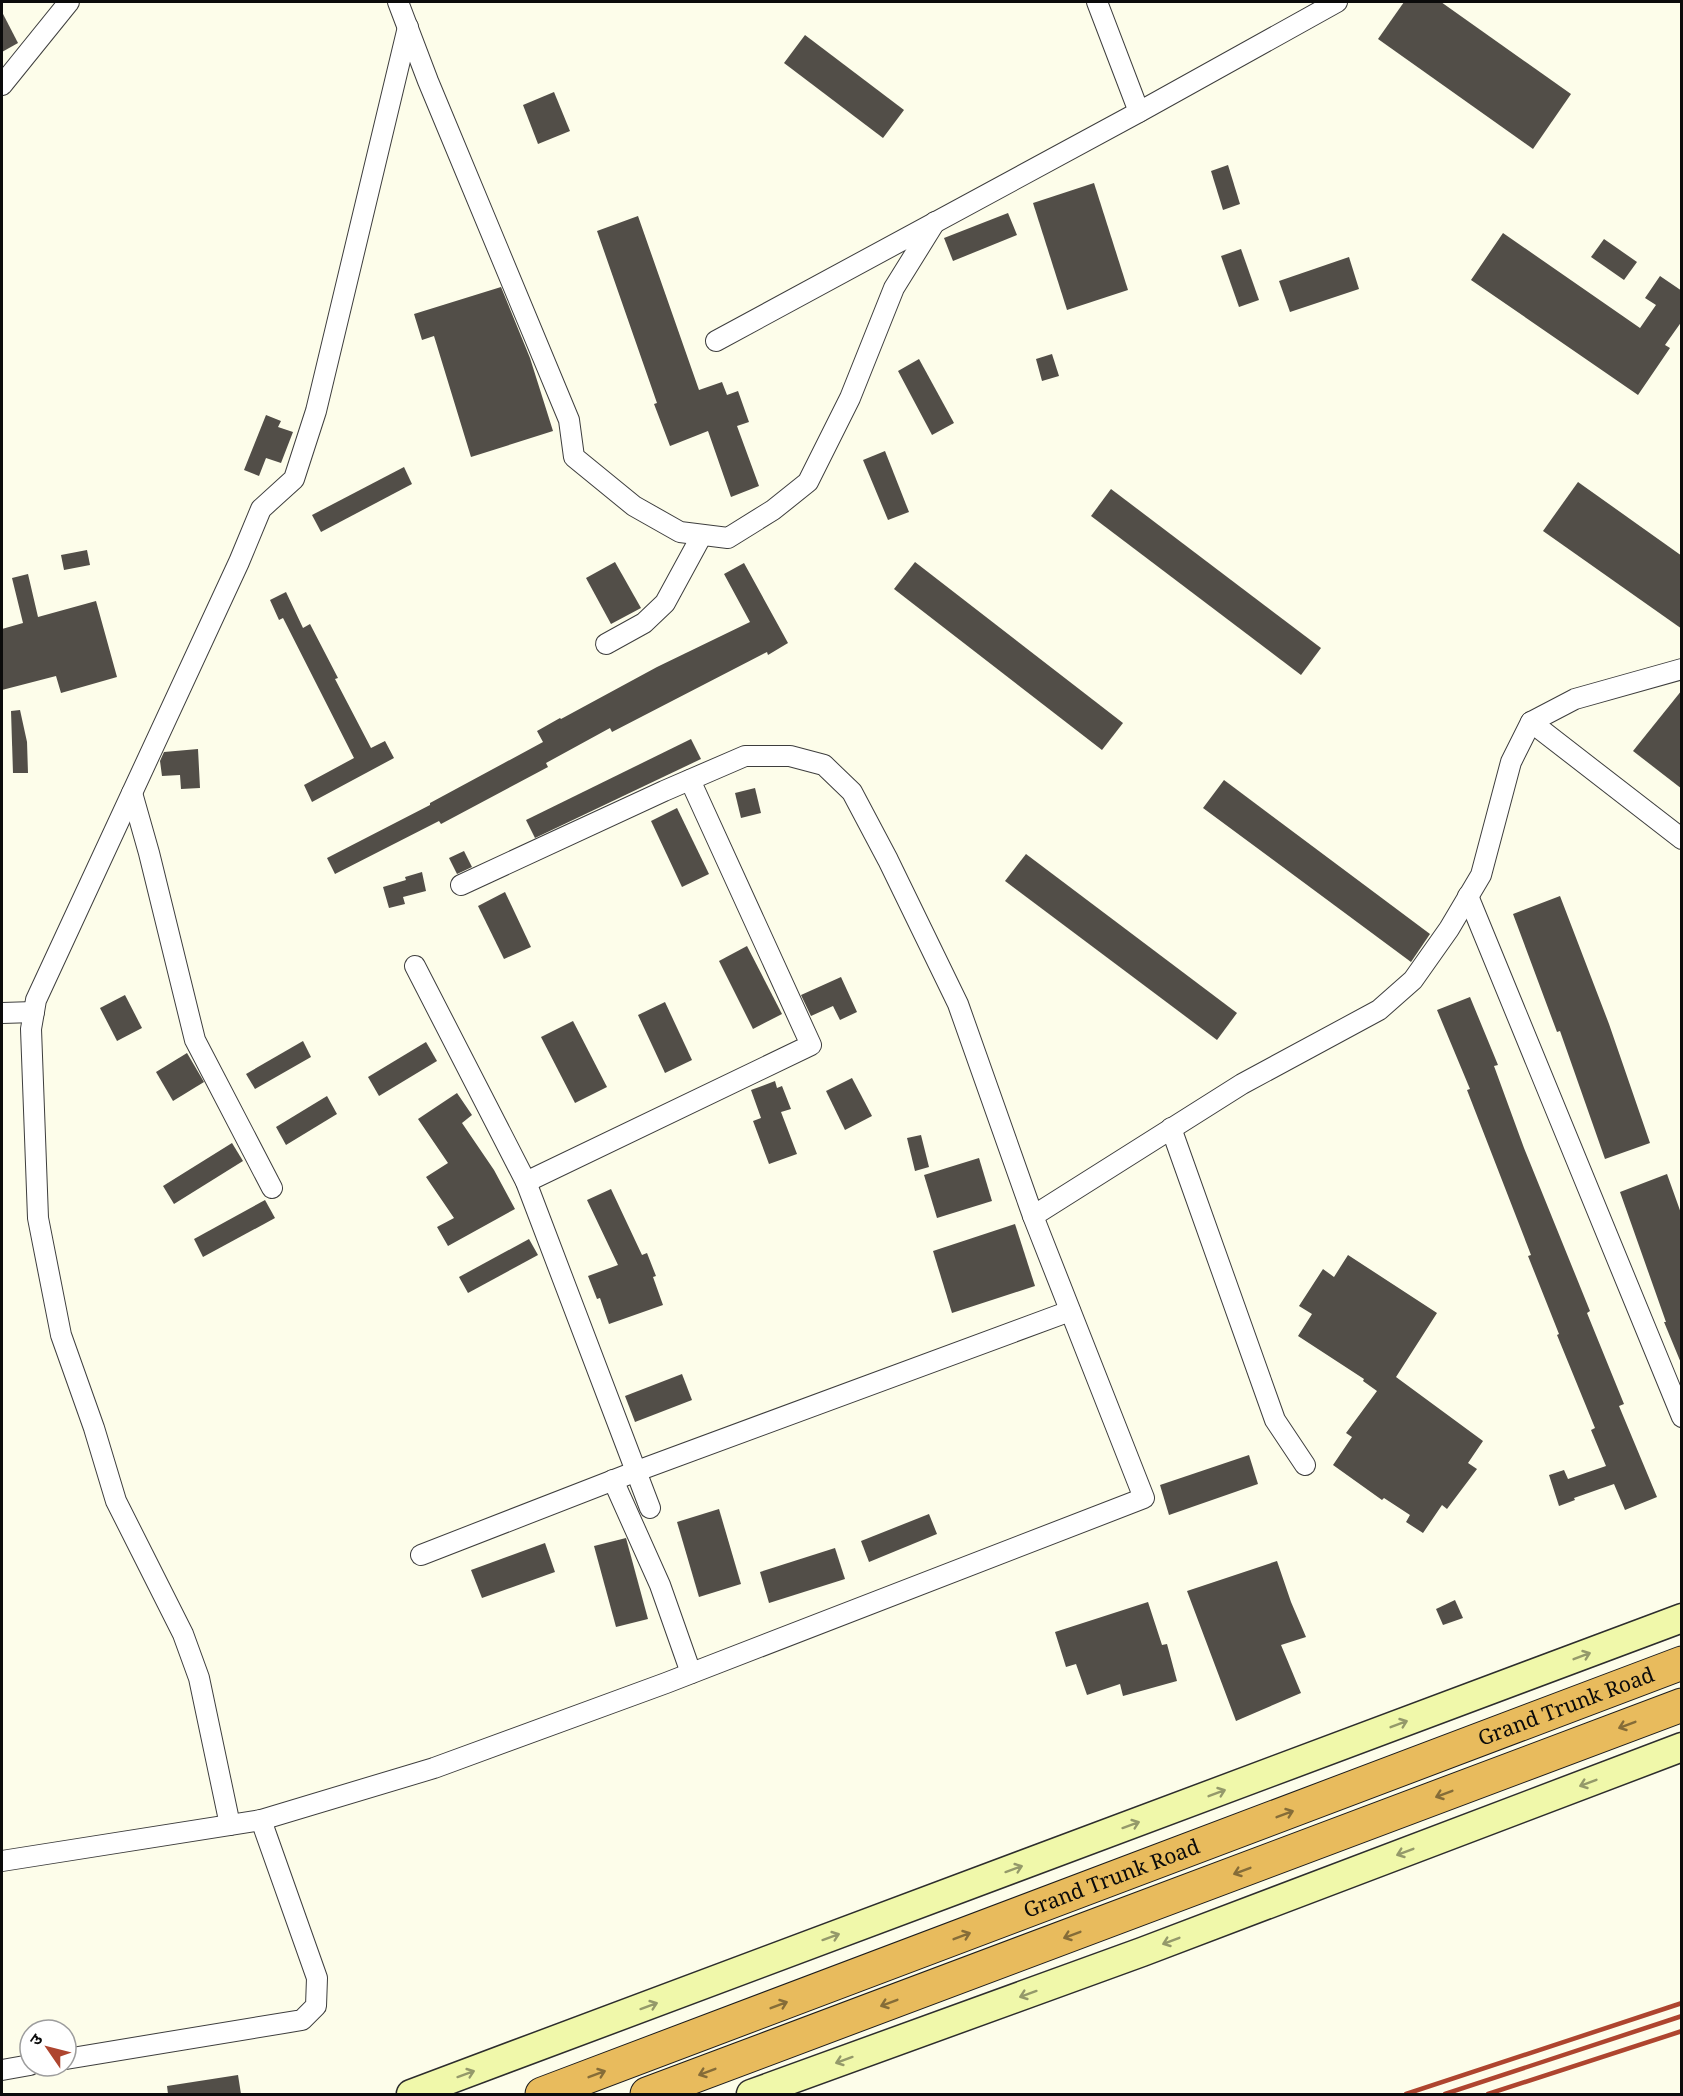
<svg xmlns="http://www.w3.org/2000/svg" width="1683" height="2096" font-family="'Noto Serif','Noto Sans Devanagari',serif">
	<style>
		.building { fill: #524e48 }
		.lines { fill: none; stroke-linecap: round; stroke-linejoin: round }
		.street-casing { stroke: #3e3e3e; stroke-width: 22 }
		.secondary-casing { stroke: #2d2d2d; stroke-width: 31 }
		.highway-casing { stroke: #1c1c1c; stroke-width: 35 }
		.street { stroke: #fff; stroke-width: 20 }
		.secondary { stroke: #f0f8aa; stroke-width: 28 }
		.highway { stroke: #e8bb5d; stroke-width: 33 }
		.rail { stroke: #ae452f; stroke-width: 4.5 }
		.oneway { stroke: #94996a }
		.oneway2 { stroke: #856c38 }
		.labels { text-anchor: middle; stroke-width: 6; stroke-linejoin: round; paint-order: stroke }
		.street-label { font-size: 21px; fill: #0b0b0b; stroke: #fff }
	</style>
	<rect width="100%" height="100%" fill="#fdfdea"/>
	<g class="building">
		<polygon points="1404,2 1441,2 1571,94 1533,149 1378,39"/>
		<polygon points="2,12 18,43 2,52"/>
		<polygon points="805,35 904,110 883,138 784,63"/>
		<polygon points="554,92 570,131 538,144 523,105"/>
		<polygon points="1228,165 1240,204 1223,210 1211,171"/>
		<polygon points="1094,183 1128,290 1067,310 1033,203"/>
		<polygon points="1008,213 1017,235 953,261 944,238"/>
		<polygon points="638,216 699,390 722,382 727,395 738,391 749,422 737,426 759,486 731,497 708,431 670,446 654,404 657,403 597,231"/>
		<polygon points="1503,233 1640,328 1656,305 1645,298 1660,276 1682,291 1682,321 1665,345 1670,348 1638,395 1471,280"/>
		<polygon points="1604,239 1637,262 1624,280 1591,257"/>
		<polygon points="1241,249 1259,300 1239,307 1221,256"/>
		<polygon points="1349,257 1359,289 1290,312 1279,281"/>
		<polygon points="501,287 530,358 553,431 471,457 434,336 422,340 414,314"/>
		<polygon points="1052,354 1059,376 1042,381 1036,359"/>
		<polygon points="919,359 954,423 932,435 898,371"/>
		<polygon points="266,415 281,421 278,427 293,432 281,463 266,458 259,476 244,470"/>
		<polygon points="885,451 909,512 888,520 863,460"/>
		<polygon points="404,467 412,484 321,532 312,515"/>
		<polygon points="1578,482 1682,556 1682,629 1543,531"/>
		<polygon points="1111,489 1321,648 1301,675 1091,516"/>
		<polygon points="87,550 90,565 64,570 61,555"/>
		<polygon points="615,562 641,608 611,624 586,578"/>
		<polygon points="915,562 1123,723 1102,750 894,589"/>
		<polygon points="744,563 788,643 768,655 767,652 612,732 610,728 546,763 548,767 441,824 439,821 335,874 327,858 430,805 430,803 543,742 537,731 560,718 561,719 657,667 750,622 724,574"/>
		<polygon points="28,574 38,617 96,601 117,677 61,693 56,676 2,690 2,629 23,623 12,578"/>
		<polygon points="286,592 303,628 310,624 338,678 335,679 371,748 385,741 394,758 312,802 304,785 354,758 283,618 279,620 270,600"/>
		<polygon points="1682,690 1682,789 1633,751"/>
		<polygon points="20,710 27,742 28,773 13,773 11,711"/>
		<polygon points="691,739 701,759 535,838 526,820"/>
		<polygon points="198,749 200,788 181,789 180,775 162,776 160,761 164,752"/>
		<polygon points="1224,780 1430,934 1411,962 1203,808"/>
		<polygon points="755,788 761,813 741,818 735,793"/>
		<polygon points="677,808 709,874 682,887 651,821"/>
		<polygon points="464,851 472,867 457,874 449,858"/>
		<polygon points="1026,854 1237,1013 1217,1040 1005,881"/>
		<polygon points="422,872 426,891 403,897 405,904 389,908 383,887 406,880 405,877"/>
		<polygon points="505,892 531,947 504,959 478,906"/>
		<polygon points="1560,896 1609,1024 1650,1143 1605,1159 1560,1031 1557,1032 1513,914"/>
		<polygon points="747,946 782,1014 753,1029 719,961"/>
		<polygon points="841,977 857,1012 840,1020 833,1006 811,1016 801,995"/>
		<polygon points="125,995 142,1028 117,1041 100,1008"/>
		<polygon points="1470,997 1498,1065 1494,1066 1524,1148 1590,1311 1587,1313 1624,1404 1619,1406 1657,1497 1625,1510 1614,1484 1574,1498 1575,1500 1559,1506 1549,1475 1564,1470 1568,1479 1606,1466 1591,1430 1595,1428 1557,1335 1559,1334 1528,1256 1531,1255 1467,1090 1470,1089 1437,1010"/>
		<polygon points="665,1002 692,1060 665,1073 638,1015"/>
		<polygon points="573,1021 607,1087 575,1103 541,1037"/>
		<polygon points="303,1041 311,1057 255,1089 246,1074"/>
		<polygon points="426,1042 437,1061 379,1096 368,1077"/>
		<polygon points="187,1053 204,1082 173,1101 156,1072"/>
		<polygon points="852,1078 872,1116 845,1130 826,1091"/>
		<polygon points="775,1081 777,1088 782,1086 791,1109 781,1112 797,1154 769,1164 753,1121 761,1118 751,1090"/>
		<polygon points="457,1093 472,1115 462,1123 494,1170 515,1209 448,1246 437,1227 454,1218 426,1177 448,1163 418,1119"/>
		<polygon points="327,1096 337,1114 286,1145 276,1127"/>
		<polygon points="921,1135 929,1167 915,1171 907,1138"/>
		<polygon points="232,1143 243,1161 174,1204 163,1186"/>
		<polygon points="979,1158 992,1201 937,1218 924,1175"/>
		<polygon points="1667,1174 1682,1216 1681,1363 1664,1322 1666,1322 1620,1192"/>
		<polygon points="611,1189 642,1255 647,1253 656,1276 653,1277 663,1305 609,1324 600,1298 597,1299 588,1276 618,1265 587,1200"/>
		<polygon points="265,1200 275,1218 203,1257 194,1239"/>
		<polygon points="1015,1224 1035,1286 952,1313 933,1251"/>
		<polygon points="529,1239 538,1255 468,1293 459,1277"/>
		<polygon points="1348,1255 1437,1313 1396,1377 1483,1441 1468,1463 1477,1469 1447,1509 1442,1505 1423,1533 1406,1522 1410,1515 1384,1498 1382,1500 1333,1465 1352,1437 1346,1433 1377,1391 1363,1381 1364,1379 1298,1336 1312,1314 1299,1306 1323,1269 1334,1277"/>
		<polygon points="682,1374 692,1400 635,1422 625,1396"/>
		<polygon points="1249,1455 1258,1484 1169,1515 1160,1485"/>
		<polygon points="719,1509 741,1584 699,1597 677,1522"/>
		<polygon points="929,1514 937,1534 869,1562 861,1541"/>
		<polygon points="626,1538 648,1619 616,1627 594,1546"/>
		<polygon points="545,1543 555,1572 482,1598 471,1570"/>
		<polygon points="835,1548 845,1579 769,1603 760,1572"/>
		<polygon points="1277,1561 1291,1602 1306,1637 1281,1645 1301,1693 1236,1721 1187,1591"/>
		<polygon points="1455,1600 1463,1618 1443,1625 1436,1609"/>
		<polygon points="1148,1602 1162,1645 1167,1644 1177,1681 1123,1696 1120,1684 1087,1695 1076,1664 1066,1667 1055,1632"/>
		<polygon points="238,2075 241,2094 168,2094 167,2086"/>
	</g>
	<g class="lines">
		<g class="street-casing">
			<g id="street">
				<polyline points="398,2 428,81 569,420 574,457 634,506 680,532 728,538 773,510 808,482 850,398 894,288 935,222"/>
				<polyline points="1097,2 1139,112"/>
				<polyline points="2,85 69,2"/>
				<polyline points="716,341 1139,112 1337,2"/>
				<polyline points="606,644 644,623 665,603 702,535"/>
				<polyline points="1531,722 1682,839"/>
				<polyline points="132,793 149,853 195,1040 272,1188"/>
				<polyline points="1468,896 1682,1417"/>
				<polyline points="415,966 526,1182 650,1508"/>
				<polyline points="2,1013 34,1012"/>
				<polyline points="1171,1128 1275,1420 1305,1465"/>
				<polyline points="526,1182 811,1045 690,780"/>
				<polyline points="1033,1216 1242,1084 1379,1010 1413,980 1449,929 1481,875 1511,762 1531,722 1575,699 1682,669"/>
				<polyline points="613,1480 660,1585 691,1673"/>
				<polyline points="421,1555 637,1471 1070,1311"/>
				<polyline points="230,1825 199,1678 183,1634 116,1501 94,1428 61,1335 38,1218 31,1029 36,1000 239,562 261,509 294,479 316,411 408,27"/>
				<polyline points="2,1861 261,1820"/>
				<polyline points="66,2059 302,2020 316,2006 317,1978 261,1820 434,1768 666,1683 1144,1498 1033,1216 958,1004 888,860 852,792 824,765 790,756 745,756 664,791 461,885"/>
				<polyline points="2,2070 30,2065"/>
			</g>
		</g>
		<g class="secondary-casing">
			<g id="secondary">
				<polyline points="411,2094 1682,1618"/>
				<polyline points="751,2094 1142,1952 1682,1747"/>
			</g>
		</g>
		<g class="highway-casing">
			<g id="highway">
				<path id="s1" d="M 542,2094 L 1682,1663"/>
				<polyline points="647,2094 1682,1705"/>
			</g>
		</g>
		<use href="#street" class="street"/>
		<use href="#secondary" class="secondary"/>
		<use href="#highway" class="highway"/>
		<g class="rail">
			<polyline points="1406,2094 1682,2003"/>
			<polyline points="1445,2094 1682,2016"/>
			<polyline points="1488,2094 1682,2031"/>
		</g>
	</g>
	<defs><path id="oneway-shaft" d="M-6 0H5M1.5-3L5.5 0L1.5 3" fill="none" stroke-width="1.6" stroke-linecap="round" stroke-linejoin="round" transform="scale(1.5)"/></defs>
	<g class="oneway">
		<use href="#oneway-shaft" transform="translate(1582 1656) rotate(-21)"/>
		<use href="#oneway-shaft" transform="translate(1399 1724) rotate(-21)"/>
		<use href="#oneway-shaft" transform="translate(1588 1783) rotate(159)"/>
		<use href="#oneway-shaft" transform="translate(1217 1793) rotate(-21)"/>
		<use href="#oneway-shaft" transform="translate(1131 1825) rotate(-20)"/>
		<use href="#oneway-shaft" transform="translate(1405 1852) rotate(159)"/>
		<use href="#oneway-shaft" transform="translate(1014 1869) rotate(-20)"/>
		<use href="#oneway-shaft" transform="translate(831 1937) rotate(-20)"/>
		<use href="#oneway-shaft" transform="translate(1171 1941) rotate(159)"/>
		<use href="#oneway-shaft" transform="translate(1028 1994) rotate(160)"/>
		<use href="#oneway-shaft" transform="translate(649 2006) rotate(-20)"/>
		<use href="#oneway-shaft" transform="translate(844 2060) rotate(160)"/>
		<use href="#oneway-shaft" transform="translate(466 2074) rotate(-20)"/>
	</g>
	<g class="oneway2">
		<use href="#oneway-shaft" transform="translate(1627 1725) rotate(159)"/>
		<use href="#oneway-shaft" transform="translate(1444 1794) rotate(159)"/>
		<use href="#oneway-shaft" transform="translate(1285 1814) rotate(-21)"/>
		<use href="#oneway-shaft" transform="translate(1242 1871) rotate(159)"/>
		<use href="#oneway-shaft" transform="translate(1072 1935) rotate(159)"/>
		<use href="#oneway-shaft" transform="translate(962 1936) rotate(-21)"/>
		<use href="#oneway-shaft" transform="translate(889 2003) rotate(159)"/>
		<use href="#oneway-shaft" transform="translate(779 2005) rotate(-21)"/>
		<use href="#oneway-shaft" transform="translate(707 2072) rotate(159)"/>
		<use href="#oneway-shaft" transform="translate(597 2074) rotate(-21)"/>
	</g>
	<g class="labels">
		<g class="street-label">
			<text dy="7" stroke="none"><textPath href="#s1" startOffset="1095">Grand Trunk Road</textPath></text>
			<text dy="7" stroke="none"><textPath href="#s1" startOffset="609">Grand Trunk Road</textPath></text>
		</g>
	</g>
	<rect width="1683" height="2096" fill="none" stroke="#0b0b0b" stroke-width="6"/>
	<g transform="translate(48 2048) rotate(305)"><circle r="28" fill="#ffffff" stroke="#9d9d9d" stroke-width="1.5"/>
	<path d="M0-4.5L10 22L0 15L-10 22Z" fill="#ae452f"/>
	<text y="-9" font-size="16" font-weight="bold" text-anchor="middle" fill="#0b0b0b">उ</text>
	</g>
</svg>
